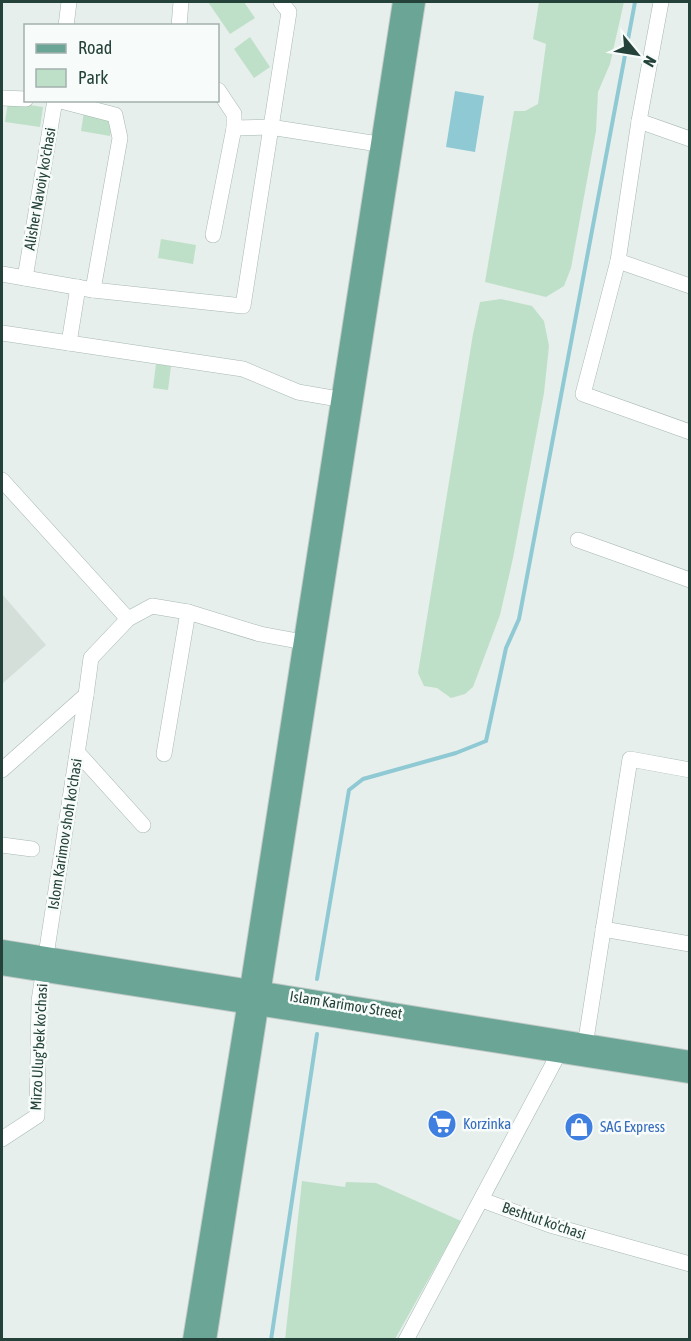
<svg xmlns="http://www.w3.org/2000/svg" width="691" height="1341" font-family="'Asap Condensed',sans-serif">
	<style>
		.built { fill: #d4dfda }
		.green { fill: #bfe0c8 }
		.water { fill: #8ec9d4 }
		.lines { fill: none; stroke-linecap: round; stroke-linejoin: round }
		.stream { stroke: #8ec9d4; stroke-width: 4 }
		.minor-casing { stroke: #a8b8b2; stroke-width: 16 }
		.major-casing { stroke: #c2cac8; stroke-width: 20 }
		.minor { stroke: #fff; stroke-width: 15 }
		.major { stroke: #6aa596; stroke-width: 18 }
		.labels { text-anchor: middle; stroke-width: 5; stroke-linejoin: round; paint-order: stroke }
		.street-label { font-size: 15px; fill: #24423a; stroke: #f7fbf9 }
		.shop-label { font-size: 15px; fill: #366cbe; stroke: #f7fbf9; text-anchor: start }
	</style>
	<rect width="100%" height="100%" fill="#e6efeb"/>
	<polygon class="built" points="2,594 46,645 2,684"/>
	<g class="green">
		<polygon points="208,2 244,2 255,18 230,34"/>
		<polygon points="539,2 624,2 610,64 598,92 596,131 571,268 564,286 546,297 485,282 514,111 525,111 538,104 546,44 533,39"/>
		<polygon points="250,37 270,67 254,78 234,49"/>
		<polygon points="8,102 43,107 40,127 5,122"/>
		<polygon points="84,112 113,117 110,136 81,131"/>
		<polygon points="161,239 196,245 193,264 158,258"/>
		<polygon points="501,299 532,306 544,321 549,346 544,393 513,558 500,615 473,687 465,694 451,698 437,688 424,686 418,673 473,334 480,302"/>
		<polygon points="156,364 171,366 168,390 153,388"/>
		<polygon points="302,1181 345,1187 346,1182 376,1183 461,1221 395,1339 285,1340"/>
	</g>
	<polygon class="water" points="455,91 484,96 475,152 446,147"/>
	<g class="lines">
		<g class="stream">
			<polyline points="317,979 349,790 363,779 456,753 486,741 506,648 519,619 635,2"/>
			<polyline points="271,1340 317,1034"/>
		</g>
		<g class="minor-casing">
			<g id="minor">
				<polyline points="661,2 639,121 618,261 583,394 690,432"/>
				<polyline points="66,26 69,2"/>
				<polyline points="179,26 181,2"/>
				<polyline points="2,98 26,99"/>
				<polyline points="57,100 115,115 120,138 93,290"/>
				<polyline points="639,121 690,139"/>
				<polyline points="234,128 270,127 391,146"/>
				<polyline points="213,235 234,128 234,114 218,90"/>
				<polyline points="618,261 690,286"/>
				<polyline points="2,274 93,290 243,306 289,12 281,2"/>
				<polyline points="25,278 55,100"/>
				<polyline points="2,333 243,369 298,392 350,401"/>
				<polyline points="69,343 78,287"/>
				<polyline points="2,480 128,619"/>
				<polyline points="578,540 690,580"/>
				<polyline points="78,753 143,825"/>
				<polyline points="164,754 188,612"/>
				<polyline points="2,770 86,695 91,658 128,619 152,606 188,612 260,634 314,644"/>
				<polyline points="2,845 32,849"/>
				<polyline points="603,929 690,944"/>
				<polyline points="584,1052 630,759 690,770"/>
				<polyline points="2,1139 37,1116 39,1001 86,695"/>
				<polyline points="482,1200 550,1225 690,1264"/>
				<polyline points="406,1340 559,1053"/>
			</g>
		</g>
		<g class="major-casing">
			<g id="major">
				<polyline points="2,949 690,1060"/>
				<polyline points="2,966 690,1074"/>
				<polyline points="192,1340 249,989 402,2"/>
				<polyline points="207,1340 416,2"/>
			</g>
		</g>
		<use href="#minor" class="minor"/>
		<use href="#major" class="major"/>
	</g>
	<defs>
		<g id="supermarket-disc" transform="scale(1.5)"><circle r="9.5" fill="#3f7fe0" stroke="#f7fbf9"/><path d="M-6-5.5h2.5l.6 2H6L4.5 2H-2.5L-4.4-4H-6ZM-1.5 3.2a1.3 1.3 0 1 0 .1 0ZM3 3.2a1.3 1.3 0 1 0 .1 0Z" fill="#fff"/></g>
		<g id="shop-disc" transform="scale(1.5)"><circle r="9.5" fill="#3f7fe0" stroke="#f7fbf9"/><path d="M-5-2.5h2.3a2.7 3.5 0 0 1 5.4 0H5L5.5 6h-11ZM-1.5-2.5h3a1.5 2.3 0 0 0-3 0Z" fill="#fff"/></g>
	</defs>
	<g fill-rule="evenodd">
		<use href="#supermarket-disc" x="442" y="1124"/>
		<use href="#shop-disc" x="579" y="1127"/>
	</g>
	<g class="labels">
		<g class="street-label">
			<text transform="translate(40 189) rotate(-80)" y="5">Alisher Navoiy ko'chasi</text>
			<text transform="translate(65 834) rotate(-81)" y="5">Islom Karimov shoh ko'chasi</text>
			<text transform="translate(346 1005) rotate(9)" y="5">Islam Karimov Street</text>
			<text transform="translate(39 1047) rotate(-87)" y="5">Mirzo Ulug'bek ko'chasi</text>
			<text transform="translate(544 1221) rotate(19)" y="5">Beshtut ko'chasi</text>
		</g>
		<g class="shop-label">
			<text x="463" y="1129">Korzinka</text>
			<text x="600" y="1132">SAG Express</text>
		</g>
	</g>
	<rect width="691" height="1341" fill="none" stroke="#24423a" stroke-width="6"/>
	<rect x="24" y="24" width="195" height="78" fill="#f7fbf9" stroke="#a3b1ad" stroke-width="1.5"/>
	<rect x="36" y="44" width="30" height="9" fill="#6aa596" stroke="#a3b1ad" stroke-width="1.5"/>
	<text x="78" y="54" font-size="18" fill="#24423a">Road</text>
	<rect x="36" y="69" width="30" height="18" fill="#bfe0c8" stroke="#a3b1ad" stroke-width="1.5"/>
	<text x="78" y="84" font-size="18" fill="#24423a">Park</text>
	<g transform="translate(637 54) rotate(120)" stroke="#f7fbf9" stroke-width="4.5" paint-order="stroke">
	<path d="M0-4.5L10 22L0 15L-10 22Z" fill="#24423a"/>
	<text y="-9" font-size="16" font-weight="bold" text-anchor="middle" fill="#24423a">N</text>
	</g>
</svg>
